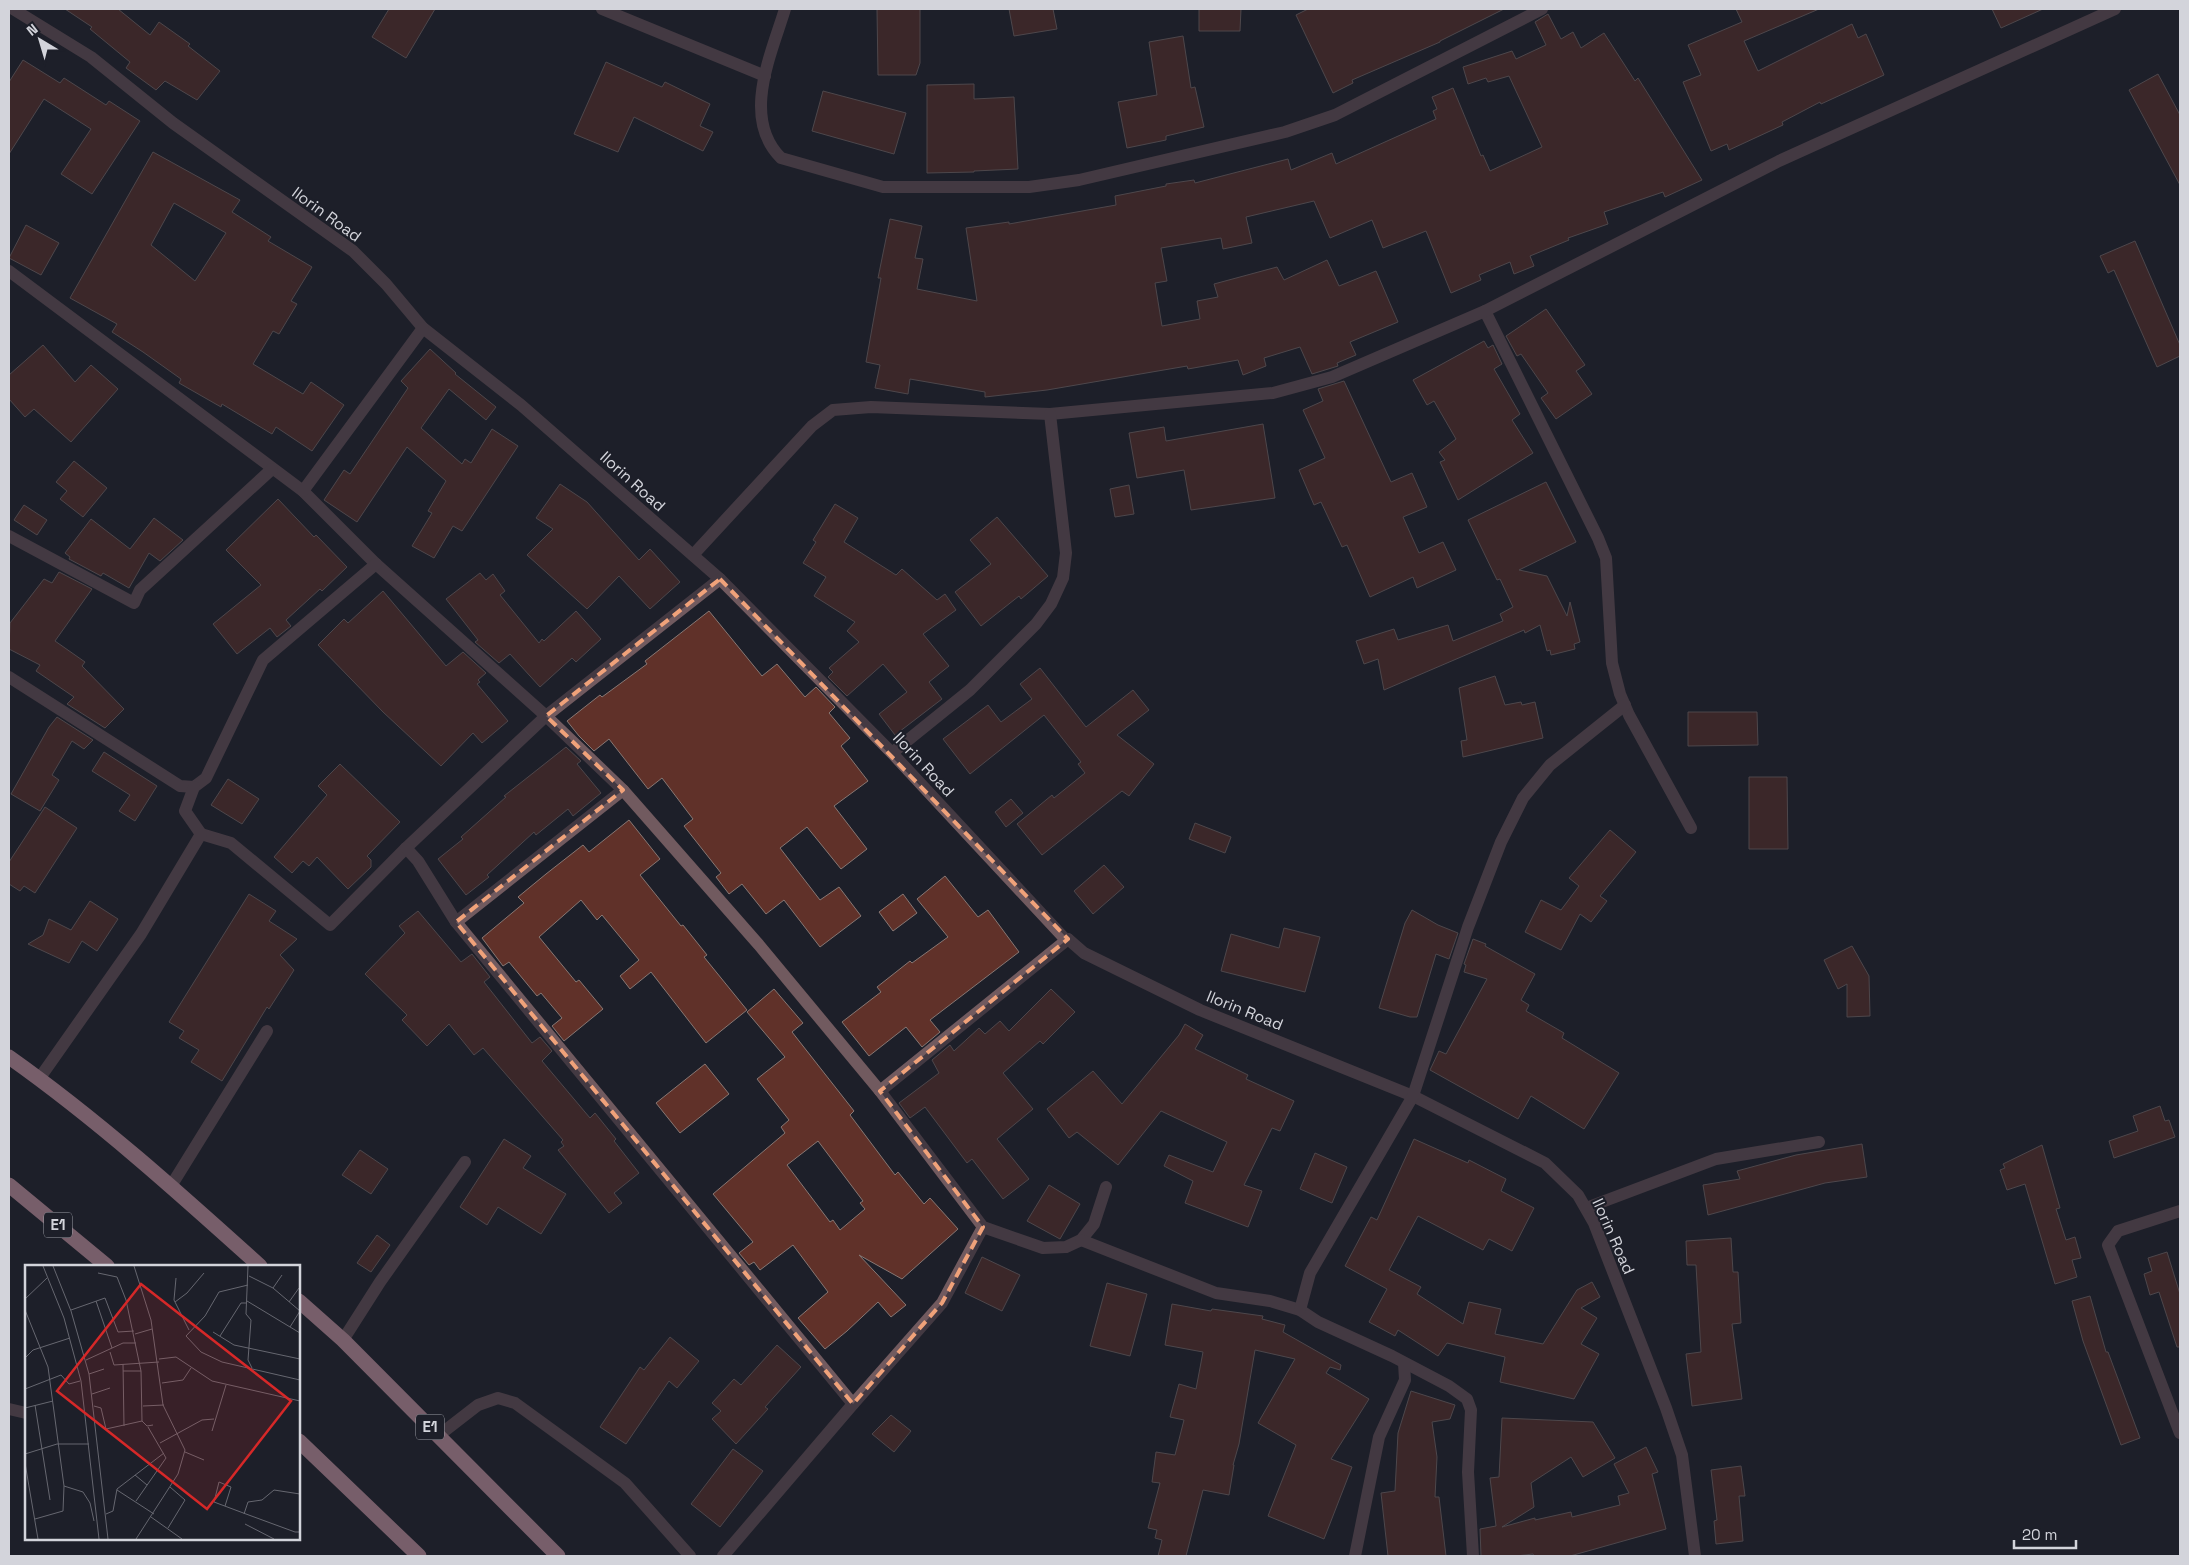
<svg xmlns="http://www.w3.org/2000/svg" width="2189" height="1565" font-family="'Space Grotesk',sans-serif">
	<style>
		.building { fill: #603129; stroke: #877773; fill-rule: evenodd }
		.lines { fill: none; stroke-linecap: round; stroke-linejoin: round }
		.minor { stroke: #715a5f; stroke-width: 12 }
		.highway { stroke: #e5abb8; stroke-width: 15 }
		.marked { fill: none; stroke: #f0a27a; stroke-width: 4; stroke-dasharray: 10 6; stroke-linejoin: round }
		.labels { text-anchor: middle; stroke-width: 4; stroke-linejoin: round; paint-order: stroke }
		.shield { fill: #1d1f29; stroke: #9c9ea6; stroke-width: 1 }
		.shield-label { font-size: 15px; font-weight: bold; fill: #d3d4db }
		.street-label { font-size: 16px; fill: #d3d4db; stroke: #1d1f29 }
		.inset-road { fill: none; stroke: #666770; stroke-width: 1 }
		.view { fill: #d62828; fill-opacity: 0.15; stroke: #d62828; stroke-width: 2.5 }
		.inset-edge { fill: none; stroke: #d3d4db; stroke-width: 2.5 }
	</style>
	<rect width="100%" height="100%" fill="#1d1f29"/>
	<g class="building">
		<polygon points="65,9 118,9 150,35 159,22 190,44 188,46 220,71 197,100 165,81 156,90 126,68 130,62 90,29 92,27"/>
		<polygon points="389,9 435,9 406,58 372,37"/>
		<polygon points="877,9 920,9 920,63 916,75 878,75"/>
		<polygon points="1009,9 1053,9 1057,29 1014,36"/>
		<polygon points="1199,9 1241,9 1240,31 1199,31"/>
		<polygon points="1308,9 1504,9 1440,41 1440,42 1352,80 1353,83 1333,93 1296,15"/>
		<polygon points="1736,9 1819,9 1744,41 1758,71 1852,24 1858,38 1866,34 1884,75 1821,104 1820,102 1782,122 1783,125 1729,150 1727,144 1711,151 1683,82 1701,75 1688,45 1742,22"/>
		<polygon points="1992,9 2043,9 2001,28"/>
		<polygon points="1548,14 1561,39 1573,32 1581,48 1604,33 1635,81 1638,78 1702,180 1665,197 1663,192 1604,212 1608,224 1568,238 1569,240 1530,256 1534,266 1514,274 1510,262 1479,275 1481,280 1451,293 1426,231 1383,248 1372,220 1330,238 1314,201 1246,217 1252,243 1223,249 1221,238 1161,248 1167,281 1155,283 1162,326 1200,319 1197,301 1218,297 1214,284 1277,267 1284,280 1327,260 1339,286 1376,271 1398,322 1350,342 1356,355 1337,363 1338,366 1312,374 1300,347 1264,358 1266,366 1243,375 1238,360 1188,369 1187,366 1047,390 985,397 985,392 910,379 908,394 875,388 880,365 866,362 881,278 878,278 890,219 922,226 915,258 923,259 917,289 977,301 966,228 1009,222 1009,224 1116,205 1115,196 1166,186 1166,184 1194,180 1195,183 1288,159 1291,170 1332,153 1336,164 1436,119 1433,111 1437,109 1432,97 1453,88 1481,156 1483,155 1490,171 1542,147 1509,76 1488,82 1486,78 1468,84 1463,67 1512,51 1516,59 1546,45 1535,22"/>
		<polygon points="1183,36 1191,88 1195,87 1204,127 1166,136 1166,140 1127,148 1118,102 1157,95 1149,42"/>
		<polygon points="23,60 60,83 64,78 106,105 109,101 140,121 92,194 61,174 91,129 44,99 9,154 9,82"/>
		<polygon points="606,62 662,87 665,82 710,104 700,126 713,132 703,151 634,117 618,152 574,134"/>
		<polygon points="2158,74 2180,115 2180,185 2129,90"/>
		<polygon points="974,84 974,99 1014,97 1018,169 974,171 974,172 927,173 927,85"/>
		<polygon points="823,91 906,113 894,154 812,131"/>
		<path d="M 153,152 L 240,200 L 232,212 L 271,237 L 268,241 L 312,267 L 291,301 L 297,304 L 279,334 L 273,331 L 253,364 L 303,394 L 311,382 L 344,405 L 312,451 L 276,427 L 272,434 L 222,404 L 221,407 L 179,383 L 181,379 L 143,352 L 112,332 L 117,324 L 70,298 ZM 174,203 L 226,233 L 195,281 L 151,245 Z"/>
		<polygon points="26,225 59,243 41,275 9,258"/>
		<polygon points="2135,241 2180,345 2180,356 2157,367 2114,270 2108,273 2100,256"/>
		<polygon points="1546,309 1585,365 1576,371 1592,394 1556,419 1541,398 1548,393 1521,354 1517,356 1506,336"/>
		<polygon points="1484,341 1488,348 1493,345 1502,364 1494,369 1520,414 1512,420 1533,453 1458,500 1440,462 1445,460 1439,452 1456,439 1434,401 1427,405 1413,380"/>
		<polygon points="43,345 75,382 91,365 118,389 71,442 34,409 25,417 9,399 9,375"/>
		<polygon points="430,349 456,373 455,374 496,407 486,420 449,389 421,428 462,464 465,459 471,463 492,429 518,446 462,531 453,526 434,558 412,546 432,513 428,511 446,481 407,447 357,522 324,500 344,470 350,474 408,388 401,381"/>
		<polygon points="1344,381 1391,482 1412,473 1427,507 1403,517 1419,553 1443,542 1456,570 1417,588 1413,577 1370,597 1347,545 1342,547 1321,502 1314,505 1299,470 1325,458 1303,410 1323,401 1318,389"/>
		<polygon points="1263,424 1275,498 1191,510 1184,470 1137,478 1129,433 1164,427 1166,441"/>
		<polygon points="74,461 107,488 83,517 60,499 67,491 56,482"/>
		<polygon points="1546,482 1576,542 1519,570 1547,576 1567,616 1570,602 1580,642 1574,644 1575,649 1551,655 1550,650 1547,651 1540,625 1525,633 1524,630 1384,690 1378,659 1364,664 1356,641 1394,629 1398,640 1448,625 1453,641 1503,621 1500,614 1513,607 1500,579 1497,580 1468,520"/>
		<polygon points="560,484 587,502 639,560 650,549 680,582 650,609 619,576 587,609 527,555 553,529 536,518"/>
		<polygon points="1129,485 1134,514 1115,517 1110,489"/>
		<polygon points="278,499 314,537 316,535 347,567 322,591 320,589 286,620 291,626 277,637 270,628 237,654 213,624 261,585 226,550"/>
		<polygon points="835,504 858,518 844,542 896,575 902,569 937,600 945,594 956,610 923,634 949,666 929,682 942,699 895,735 879,714 907,692 883,664 847,696 828,677 833,672 829,668 859,642 847,631 855,622 814,596 826,577 803,563 816,542 813,540"/>
		<polygon points="24,505 47,520 37,535 14,520"/>
		<polygon points="997,517 1048,576 1021,599 1019,596 981,626 955,592 991,564 970,540"/>
		<polygon points="154,518 183,540 160,561 149,553 129,588 103,573 101,576 69,559 70,557 65,553 91,519 130,549"/>
		<polygon points="59,572 92,589 55,641 85,662 82,666 124,709 105,728 67,704 74,697 36,671 40,665 9,649 10,623 44,579 52,583"/>
		<polygon points="480,573 486,580 493,574 505,591 500,595 539,643 542,639 544,641 576,611 601,639 576,662 572,658 540,687 510,654 499,663 475,642 478,640 446,599"/>
		<polygon points="383,591 446,666 463,652 486,673 478,680 480,682 477,684 508,721 482,743 473,733 441,766 383,712 318,645 344,619 348,623"/>
		<polygon points="709,611 762,676 777,664 805,697 816,687 835,707 829,713 850,738 841,746 868,781 834,806 867,849 841,869 807,827 780,848 820,900 839,887 861,916 820,947 784,900 766,914 742,884 729,894 716,877 721,873 684,826 693,819 662,778 648,789 609,739 594,751 579,736 567,721 600,695 602,697 647,664 645,661"/>
		<polygon points="1040,668 1086,727 1133,690 1149,710 1117,735 1154,764 1129,796 1122,791 1042,855 1017,824 1052,795 1054,798 1085,773 1078,764 1081,762 1044,715 970,774 943,739 988,705 1001,722 1032,699 1020,684"/>
		<polygon points="1495,676 1505,705 1521,702 1522,705 1535,702 1543,738 1463,757 1461,741 1467,740 1459,688"/>
		<polygon points="1688,712 1757,712 1758,745 1688,746"/>
		<polygon points="57,717 93,740 84,749 72,741 52,775 59,780 40,811 11,794 49,727"/>
		<polygon points="566,747 581,761 577,764 601,793 573,816 568,809 536,835 534,832 487,875 489,877 466,895 438,859 463,839 461,837 506,797 504,796"/>
		<polygon points="104,752 157,786 135,821 119,811 130,795 92,771"/>
		<polygon points="340,764 400,822 367,856 371,860 371,867 348,889 317,857 309,866 303,861 292,873 274,857 327,795 318,786"/>
		<polygon points="1749,777 1787,777 1788,849 1749,849"/>
		<polygon points="228,779 259,799 242,824 211,805"/>
		<polygon points="1011,799 1023,813 1006,827 995,812"/>
		<polygon points="45,807 77,828 35,893 24,886 20,891 9,884 9,862"/>
		<polygon points="629,820 660,859 640,875 681,926 683,925 707,955 704,957 747,1010 706,1043 651,972 630,989 620,976 639,960 602,915 597,920 581,900 539,937 576,982 579,980 603,1009 564,1041 552,1026 562,1018 541,993 537,996 509,962 503,966 482,938 524,903 518,897 546,874 583,845 589,852"/>
		<polygon points="1195,823 1231,837 1225,853 1189,839"/>
		<polygon points="1610,830 1636,852 1600,896 1607,901 1591,922 1580,914 1561,950 1525,932 1541,900 1561,910 1579,886 1569,878"/>
		<polygon points="1104,865 1124,887 1093,914 1074,891"/>
		<polygon points="945,876 978,917 988,910 1019,952 930,1020 940,1032 922,1047 906,1027 869,1056 842,1022 881,992 877,987 910,961 912,963 948,937 917,899"/>
		<polygon points="249,894 276,911 269,921 297,939 280,955 294,970 269,1009 267,1007 222,1081 191,1062 199,1050 179,1038 184,1031 169,1022"/>
		<polygon points="903,894 917,913 893,931 879,912"/>
		<polygon points="90,901 118,919 97,951 82,941 69,963 28,944 43,935 49,919 71,930"/>
		<polygon points="1412,910 1438,925 1458,933 1449,959 1436,954 1417,1017 1410,1017 1379,1008 1405,923"/>
		<polygon points="418,911 461,962 472,954 490,977 484,982 532,1043 540,1037 552,1051 542,1061 590,1118 595,1113 616,1139 614,1141 639,1173 614,1193 622,1203 609,1213 558,1150 564,1146 561,1142 563,1140 483,1048 474,1055 449,1024 427,1046 402,1020 407,1015 365,974 405,933 399,926"/>
		<polygon points="1284,928 1320,937 1305,992 1221,971 1231,934 1279,948"/>
		<polygon points="1473,939 1486,944 1485,946 1535,974 1521,1000 1529,1005 1526,1011 1564,1033 1562,1038 1619,1073 1584,1129 1531,1096 1518,1119 1430,1070 1439,1051 1446,1054 1487,979 1464,972 1466,965 1464,964"/>
		<polygon points="1852,946 1869,976 1870,1016 1847,1017 1847,984 1838,989 1824,960"/>
		<path d="M 774,989 L 803,1023 L 792,1032 L 854,1111 L 850,1115 L 895,1175 L 898,1172 L 924,1204 L 930,1198 L 958,1229 L 902,1279 L 859,1255 L 906,1305 L 891,1317 L 878,1302 L 847,1331 L 825,1349 L 798,1318 L 828,1292 L 793,1245 L 760,1270 L 754,1262 L 749,1265 L 739,1253 L 753,1242 L 713,1194 L 785,1133 L 781,1127 L 789,1120 L 757,1079 L 785,1057 L 747,1012 ZM 818,1141 L 863,1201 L 860,1203 L 865,1209 L 840,1230 L 833,1220 L 830,1222 L 787,1165 Z"/>
		<polygon points="1051,989 1075,1012 1043,1044 1040,1041 1003,1073 1033,1109 997,1139 1029,1179 1003,1199 972,1159 967,1163 925,1107 910,1118 899,1103 939,1073 932,1060 950,1045 954,1051 979,1028 985,1034 1000,1021 1009,1031"/>
		<polygon points="1185,1024 1203,1035 1195,1049 1248,1075 1246,1079 1294,1101 1280,1131 1272,1128 1244,1185 1262,1191 1248,1227 1185,1203 1193,1181 1164,1166 1169,1155 1213,1172 1227,1142 1161,1111 1118,1165 1077,1132 1069,1138 1047,1109 1093,1071 1122,1104 1179,1035"/>
		<polygon points="705,1064 729,1094 680,1133 656,1103"/>
		<polygon points="2160,1106 2165,1121 2169,1120 2175,1137 2114,1158 2109,1141 2138,1131 2133,1116"/>
		<polygon points="504,1139 531,1156 523,1168 566,1194 541,1234 498,1207 487,1225 460,1207"/>
		<polygon points="1414,1139 1468,1163 1469,1160 1506,1179 1501,1191 1534,1208 1512,1251 1489,1239 1483,1250 1418,1216 1389,1270 1421,1287 1417,1294 1463,1324 1469,1302 1501,1309 1495,1334 1543,1344 1577,1290 1592,1282 1600,1297 1581,1308 1597,1318 1581,1344 1599,1354 1574,1399 1500,1382 1505,1357 1447,1343 1438,1356 1398,1330 1395,1336 1369,1322 1387,1289 1345,1266 1371,1217 1377,1220"/>
		<polygon points="1862,1144 1867,1177 1825,1183 1708,1215 1703,1185 1740,1179 1737,1171 1796,1155"/>
		<polygon points="2042,1145 2060,1208 2056,1209 2066,1240 2075,1237 2081,1258 2072,1260 2077,1277 2055,1284 2025,1184 2007,1190 2000,1170 2005,1168 2003,1164"/>
		<polygon points="360,1150 388,1169 371,1194 342,1175"/>
		<polygon points="1315,1153 1347,1167 1332,1203 1300,1189"/>
		<polygon points="1049,1185 1080,1204 1060,1239 1027,1221"/>
		<polygon points="377,1235 390,1245 371,1272 357,1263"/>
		<polygon points="1731,1238 1733,1272 1738,1272 1741,1323 1732,1324 1742,1399 1692,1406 1686,1354 1701,1352 1696,1265 1687,1265 1686,1241"/>
		<polygon points="2167,1252 2180,1294 2180,1347 2177,1347 2159,1292 2150,1295 2144,1274 2152,1271 2148,1258"/>
		<polygon points="982,1257 1020,1275 1002,1311 965,1293"/>
		<polygon points="1107,1283 1147,1294 1130,1356 1090,1346"/>
		<polygon points="2090,1296 2106,1352 2108,1352 2140,1438 2121,1445 2083,1341 2072,1301"/>
		<polygon points="1172,1304 1211,1311 1212,1309 1263,1316 1262,1319 1285,1325 1283,1332 1341,1365 1340,1370 1330,1367 1326,1373 1369,1399 1331,1459 1352,1467 1324,1539 1268,1516 1296,1445 1258,1423 1295,1359 1255,1350 1239,1444 1233,1465 1234,1465 1229,1495 1203,1490 1186,1556 1158,1556 1162,1540 1155,1538 1157,1530 1148,1528 1160,1483 1152,1482 1156,1452 1175,1455 1184,1420 1170,1417 1179,1384 1196,1389 1203,1352 1165,1345"/>
		<polygon points="670,1337 699,1361 677,1388 669,1381 626,1444 600,1427 640,1367 644,1370"/>
		<polygon points="777,1345 801,1367 765,1407 768,1409 736,1444 712,1419 721,1411 712,1403 734,1379 741,1385"/>
		<polygon points="1411,1391 1455,1405 1450,1419 1432,1422 1437,1457 1435,1497 1439,1497 1446,1556 1388,1556 1381,1493 1395,1491 1398,1433"/>
		<polygon points="891,1415 911,1431 894,1452 872,1434"/>
		<polygon points="1502,1418 1593,1422 1615,1458 1583,1477 1571,1457 1531,1483 1534,1507 1502,1527 1535,1518 1535,1520 1571,1512 1572,1517 1620,1505 1618,1496 1629,1493 1614,1464 1646,1447 1658,1472 1652,1474 1666,1529 1570,1556 1534,1556 1533,1554 1516,1556 1481,1556 1480,1529 1496,1526 1490,1478 1499,1477"/>
		<polygon points="733,1449 763,1471 720,1527 691,1504"/>
		<polygon points="1741,1466 1745,1496 1739,1496 1743,1541 1716,1544 1714,1521 1717,1520 1711,1470"/>
	</g>
	<g class="lines">
		<g class="minor">
			<polyline points="13,9 91,57 173,123 353,251 386,284 423,328 521,405 720,579 892,753 1066,940 1068,939 1084,953 1200,1010 1413,1096 1545,1163 1578,1195 1594,1223 1666,1408 1682,1455 1695,1556"/>
			<polyline points="602,9 765,76"/>
			<path d="M 785,9 C 771,55 741,118 781,158 L 883,187 L 1029,187 L 1079,180 L 1285,132 L 1335,115 L 1542,9"/>
			<polyline points="9,271 303,491 376,564 546,716 623,790 759,945 880,1091 983,1227 1043,1248 1066,1247 1081,1240 1094,1224 1106,1187"/>
			<polyline points="1485,311 1598,538 1606,558 1612,663 1620,694 1629,715 1691,828"/>
			<polyline points="303,491 423,328"/>
			<polyline points="9,536 134,603 140,590 272,469"/>
			<polyline points="693,555 812,426 833,410 871,407 1050,414 1273,393 1332,377 1485,311 1779,161 2115,9"/>
			<polyline points="9,677 180,786 194,787 206,778 263,660 376,564"/>
			<polyline points="892,753 970,690 1036,624 1051,604 1063,578 1066,553 1050,414"/>
			<polyline points="201,834 231,843 330,925 406,848 546,716 720,579"/>
			<polyline points="406,848 418,861 456,922 853,1404"/>
			<polyline points="456,922 623,790"/>
			<polyline points="39,1079 141,934 201,834 185,811 194,787"/>
			<polyline points="880,1091 1068,939"/>
			<polyline points="171,1186 267,1031"/>
			<polyline points="1586,1208 1716,1159 1819,1142"/>
			<polyline points="2180,1211 2118,1231 2108,1245 2180,1433"/>
			<polyline points="1081,1240 1216,1293 1270,1301 1300,1310 1318,1322 1392,1356 1449,1386 1467,1399 1471,1410 1468,1472 1473,1556"/>
			<polyline points="1300,1310 1310,1273 1413,1096 1468,927 1501,842 1523,798 1550,765 1625,705"/>
			<polyline points="343,1340 380,1282 465,1162"/>
			<polyline points="9,1409 26,1413"/>
			<polyline points="438,1436 478,1405 498,1398 515,1403 625,1483 690,1556"/>
			<polyline points="723,1556 853,1404 942,1303 983,1227"/>
			<polyline points="1355,1556 1379,1437 1405,1380 1404,1363"/>
		</g>
		<g class="highway">
			<path d="M 9,1057 C 98,1120 179,1193 260,1266"/>
			<polyline points="9,1185 107,1266"/>
			<polyline points="299,1301 343,1340 558,1556"/>
			<polyline points="299,1441 419,1556"/>
		</g>
	</g>
	<path d="M0 0H2189V1565H0ZM 720,579 L 1068,939 L 880,1091 L 983,1227 L 942,1303 L 853,1404 L 456,922 L 623,790 L 546,716 Z" fill="#1d1f29" fill-opacity=".55" fill-rule="evenodd"/>
	<path class="marked" d="M 720,579 L 1068,939 L 880,1091 L 983,1227 L 942,1303 L 853,1404 L 456,922 L 623,790 L 546,716 Z"/>
	<g class="labels">
		<g class="shield">
			<rect x="44" y="1212.5" width="28" height="25" rx="4"/>
			<rect x="416" y="1414.5" width="28" height="25" rx="4"/>
		</g>
		<g class="shield-label">
			<text x="58" y="1230">E1</text>
			<text x="430" y="1432">E1</text>
		</g>
		<g class="street-label">
			<text transform="translate(327 214) rotate(36)" y="6">Ilorin Road</text>
			<text transform="translate(633 481) rotate(42)" y="6">Ilorin Road</text>
			<text transform="translate(924 764) rotate(47)" y="6">Ilorin Road</text>
			<text transform="translate(1245 1010) rotate(22)" y="6">Ilorin Road</text>
			<text transform="translate(1614 1236) rotate(66)" y="6">Ilorin Road</text>
		</g>
	</g>
	<g transform="translate(25 1265)">
		<rect width="275" height="275" fill="#1d1f29"/>
		<path class="inset-road" d="M 18,1 L 39,53 L 56,116 L 74,274M 28,1 L 46,46 L 64,109 L 83,274M 109,1 L 126,55 L 138,140 L 160,185 L 153,209 L 111,274M 223,1 L 221,49 L 226,55 L 223,95 L 227,103M 73,8 L 92,12 L 101,35 L 116,106 L 117,156 L 122,161 L 128,160M 224,11 L 248,23 L 275,46M 151,13 L 149,35 L 164,65M 223,20 L 194,27 L 180,51 L 161,71 L 176,87 L 197,97 L 275,115M 248,23 L 257,10M 0,34 L 22,13M 71,36 L 87,83M 222,36 L 275,68M 150,37 L 162,28 L 179,8M 264,37 L 274,23M 0,45 L 23,102 L 39,221 L 38,246 L 10,254M 46,45 L 80,33 L 93,67 L 109,66M 265,62 L 275,46M 188,67 L 209,80 L 275,94M 110,69 L 127,64M 195,71 L 216,38 L 222,38M 85,87 L 89,100 L 134,97M 0,93 L 8,85 L 45,73M 134,94 L 151,92 L 187,116 L 275,136M 61,95 L 98,78 L 111,78M 98,99 L 99,161M 98,106 L 116,106M 64,109 L 79,104M 137,118 L 158,115 L 166,103M 0,124 L 36,110 L 44,119 L 55,116M 67,129 L 85,123M 10,140 L 25,235M 69,141 L 76,143 L 81,164 L 117,156M 118,141 L 139,140M 0,143 L 28,136M 187,166 L 201,120M 135,178 L 177,155 L 189,154M 160,187 L 179,195M 0,189 L 32,179 L 64,179M 0,198 L 13,274M 110,210 L 122,220M 39,221 L 58,227 L 65,238 L 69,256M 92,225 L 129,249M 111,236 L 141,193 L 123,162M 200,241 L 206,222 L 194,217 L 189,237 L 221,249 L 270,267 L 275,267M 81,249 L 88,246 L 92,224 L 139,188M 219,249 L 223,237 L 237,235 L 249,225 L 275,229M 126,252 L 157,274M 220,259 L 249,274M 143,263 L 160,235 L 145,222"/>
		<path class="view" d="M 116,19 L 266,136 L 182,244 L 32,126 Z"/>
		<rect width="275" height="275" class="inset-edge"/>
	</g>
	<rect width="2189" height="1565" fill="none" stroke="#d3d4db" stroke-width="20"/>
	<g transform="translate(40 40) rotate(322)" stroke="#1d1f29" stroke-width="4" paint-order="stroke">
	<path d="M0-4L9 19L0 12L-9 19Z" fill="#d3d4db"/>
	<text y="-8" font-size="14" font-weight="bold" text-anchor="middle" fill="#d3d4db">N</text>
	</g>
	<path d="M2014 1540v8h62v-8" fill="none" stroke="#d3d4db" stroke-width="2.5"/>
	<text x="2022" y="1540" font-size="15" fill="#d3d4db" stroke="#1d1f29" stroke-width="4" paint-order="stroke">20 m</text>
</svg>
